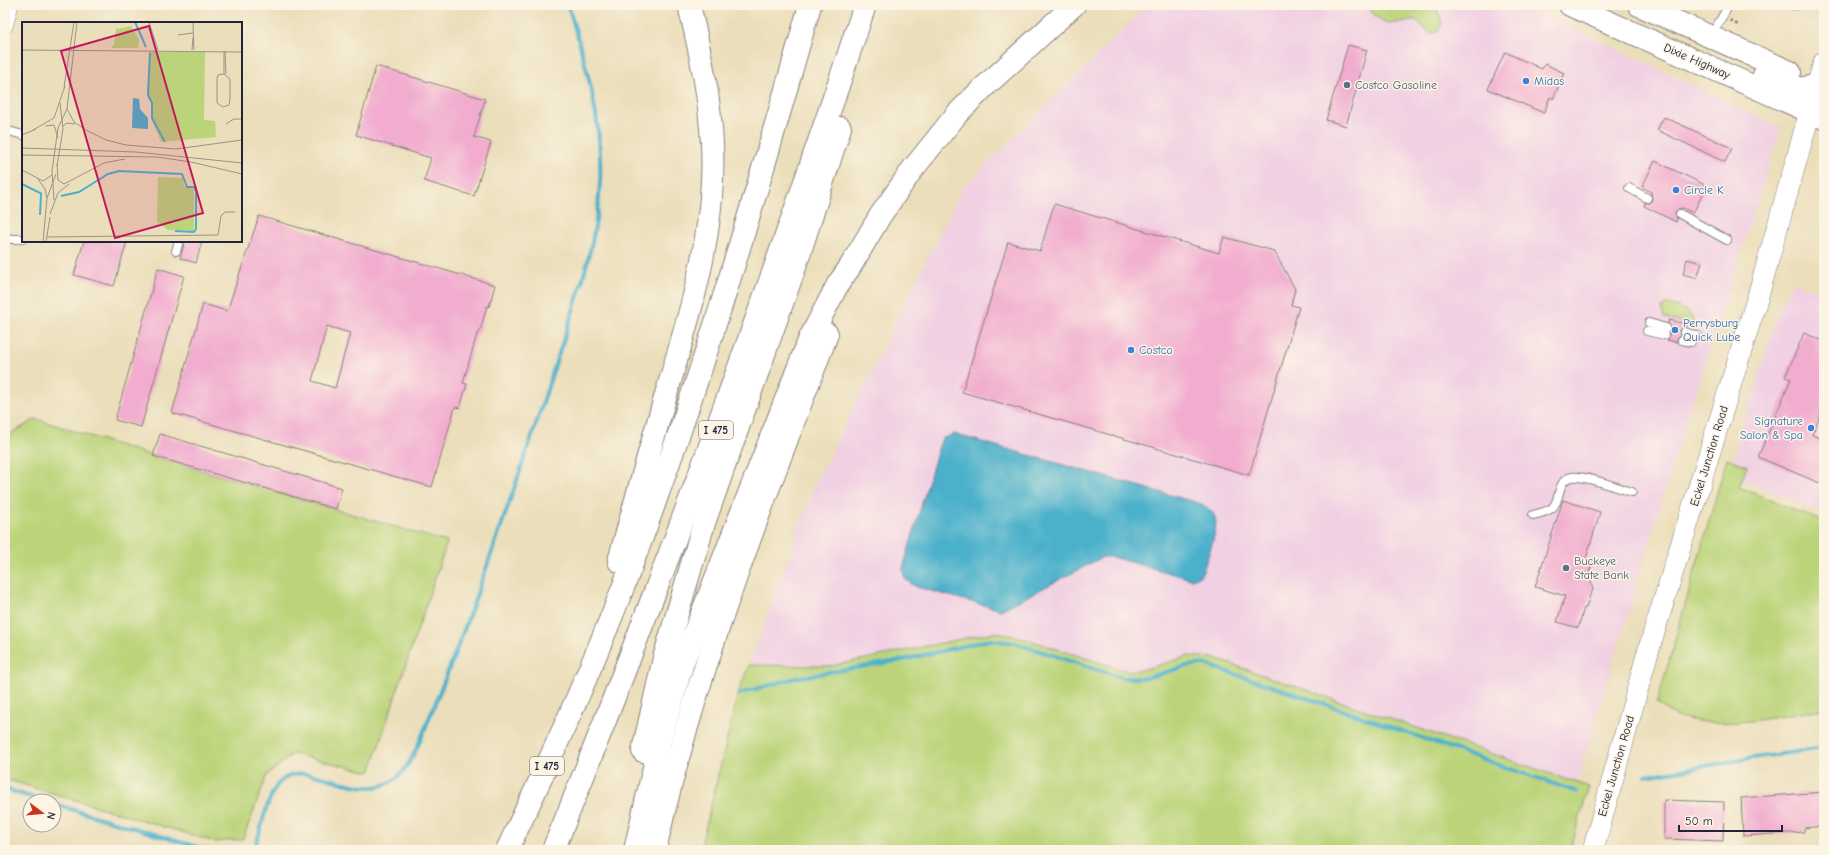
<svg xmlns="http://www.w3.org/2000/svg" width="1829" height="855" font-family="'Comic Neue',sans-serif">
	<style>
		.built { fill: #f1d0e3 }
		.green { fill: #bbd479; stroke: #6e7b5a }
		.water { fill: #4cb1cb; stroke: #376a83 }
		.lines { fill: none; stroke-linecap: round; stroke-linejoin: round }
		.stream { stroke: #4cb1cb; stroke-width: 4 }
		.building { fill: #f1accf; fill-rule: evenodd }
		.lane-casing { stroke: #86807a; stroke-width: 10 }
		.street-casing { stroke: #86807a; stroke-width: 16 }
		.secondary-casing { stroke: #86807a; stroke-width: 22 }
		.primary-casing { stroke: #86807a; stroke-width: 24 }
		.highway-casing { stroke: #86807a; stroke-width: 24 }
		.path { stroke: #86807a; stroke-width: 2.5; stroke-dasharray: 3 3; stroke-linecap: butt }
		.lane { stroke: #fff; stroke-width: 8 }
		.street { stroke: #fff; stroke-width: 15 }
		.secondary { stroke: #fff; stroke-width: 21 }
		.primary { stroke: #fff; stroke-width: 22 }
		.highway { stroke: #fff; stroke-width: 22 }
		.shop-dot { fill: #3f7fe0; stroke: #fcf5e5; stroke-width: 1.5 }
		.service-dot { fill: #5c6f8a; stroke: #fcf5e5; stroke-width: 1.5 }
		.labels { text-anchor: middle; stroke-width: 3; stroke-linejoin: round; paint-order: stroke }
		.shield { fill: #fcf5e5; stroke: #63616e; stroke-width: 1 }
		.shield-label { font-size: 11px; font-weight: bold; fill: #22223b }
		.street-label { font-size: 12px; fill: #22223b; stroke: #fcf5e5 }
		.shop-label { font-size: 12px; fill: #366cbe; stroke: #fcf5e5; text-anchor: start }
		.service-label { font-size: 12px; fill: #4e5e75; stroke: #fcf5e5; text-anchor: start }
		.inset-river { fill: none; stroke: #4cb1cb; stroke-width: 2 }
		.inset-road { fill: none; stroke: #9b9387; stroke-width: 1 }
		.view { fill: #c2185b; fill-opacity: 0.15; stroke: #c2185b; stroke-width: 2 }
		.inset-edge { fill: none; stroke: #22223b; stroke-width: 2 }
	</style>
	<rect width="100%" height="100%" fill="#fcf5e5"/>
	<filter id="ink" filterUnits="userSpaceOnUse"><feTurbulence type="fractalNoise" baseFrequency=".025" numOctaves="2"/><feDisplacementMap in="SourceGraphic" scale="8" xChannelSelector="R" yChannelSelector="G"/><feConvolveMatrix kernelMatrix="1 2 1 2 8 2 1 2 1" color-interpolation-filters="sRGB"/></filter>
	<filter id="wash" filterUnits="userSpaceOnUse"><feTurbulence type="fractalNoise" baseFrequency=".012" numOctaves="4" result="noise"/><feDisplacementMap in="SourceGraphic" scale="16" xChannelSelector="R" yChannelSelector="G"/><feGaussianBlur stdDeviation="0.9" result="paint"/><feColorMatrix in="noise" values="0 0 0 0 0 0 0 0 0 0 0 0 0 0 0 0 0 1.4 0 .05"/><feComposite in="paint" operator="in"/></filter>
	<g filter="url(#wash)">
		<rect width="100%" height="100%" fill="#ebdeba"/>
		<g class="built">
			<polygon points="1148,5 1525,5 1781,128 1677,450 1577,783 1213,658 1189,656 1142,670 1127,671 1019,637 995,632 831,666 749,665 813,490 962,189"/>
			<polygon points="1793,282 1824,295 1824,513 1742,479 1747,468 1733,461 1777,315"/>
		</g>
		<g class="green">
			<path d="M 1367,5 L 1385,5 L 1390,8 L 1431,5 L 1438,11 L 1442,23 L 1437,32 L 1430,34 L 1416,20 C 1408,19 1402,23 1394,23 C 1383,24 1371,15 1367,5 Z"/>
			<path d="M 1668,304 C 1678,306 1696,312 1693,325 L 1664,318 L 1661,308 Z"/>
			<polygon points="36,419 153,456 447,542 370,772 293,754 267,775 243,839 215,842 5,779 5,437"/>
			<path d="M 1727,458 L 1747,466 L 1739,487 L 1824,522 L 1824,709 C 1777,716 1694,739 1657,703 Z"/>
			<polygon points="995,632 1019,637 1127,671 1142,670 1189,656 1213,658 1589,787 1570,850 700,850 738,694 749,665 831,666"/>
		</g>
		<path class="water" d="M 954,434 L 1202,504 C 1207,508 1213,511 1215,517 C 1219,529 1207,558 1203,571 L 1200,576 L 1191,579 L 1112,557 L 1103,557 L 1001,610 L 917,587 C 907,582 903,579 903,568 L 938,449 L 942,439 Z"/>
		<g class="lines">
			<g class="stream">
				<polyline points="738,694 795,678 903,660 989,640 1015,643 1123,678 1146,678 1187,666 1204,664 1322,703 1577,792"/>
				<polyline points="1646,776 1753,758 1824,748"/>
				<polyline points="5,789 44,801"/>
				<polyline points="54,804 207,850"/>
				<path d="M 249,850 L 255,847 C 261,830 268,792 281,781 C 312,754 369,815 404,770 C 417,752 424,731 432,711 C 447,675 461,639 474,602 C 502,525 529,447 554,368 C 574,308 597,247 600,183 C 603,119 586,65 568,5"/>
			</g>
		</g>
		<g id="blocks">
			<g class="building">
				<polygon points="1348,45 1367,50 1346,126 1326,120"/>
				<polygon points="1505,52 1542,69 1545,64 1564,73 1553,99 1550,97 1544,113 1488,89"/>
				<polygon points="376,66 485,99 474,137 491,142 474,196 424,181 431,158 356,135"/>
				<polygon points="1664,117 1732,148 1725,162 1657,130"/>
				<polygon points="1655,161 1707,186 1693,213 1683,208 1678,209 1675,214 1677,219 1676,222 1644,206 1645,203 1649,203 1652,200 1651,192 1642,187"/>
				<polygon points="1054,204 1219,253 1224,237 1274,251 1295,289 1291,305 1299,307 1249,475 962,392 1008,242 1040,251"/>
				<path d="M 259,216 L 495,285 L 489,307 L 487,306 L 479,334 L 477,334 L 463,383 L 467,384 L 460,408 L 455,407 L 432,487 L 172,413 L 203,304 L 227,311 ZM 327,326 L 350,333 L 335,388 L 312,381 Z"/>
				<polygon points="84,241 127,241 114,286 74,275"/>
				<polygon points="185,241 202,241 196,263 180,258"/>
				<polygon points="1687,259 1702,263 1697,278 1683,274"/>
				<polygon points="158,268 184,276 141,427 115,420"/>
				<polygon points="1669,320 1686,324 1685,327 1679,330 1680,335 1677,338 1677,342 1667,340 1671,329 1668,323"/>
				<polygon points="1804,333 1824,341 1824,407 1812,435 1824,440 1824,485 1758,457 1791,379 1785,377"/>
				<polygon points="160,434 342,488 336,509 153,456"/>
				<polygon points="1563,500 1600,512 1586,559 1593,561 1589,572 1593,591 1591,592 1586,608 1584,608 1578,628 1557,622 1565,596 1535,587"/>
				<polygon points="1824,792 1824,826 1804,828 1804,832 1743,836 1741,798"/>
				<polygon points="1664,800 1724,802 1723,841 1664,839"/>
			</g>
		</g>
	</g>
	<g filter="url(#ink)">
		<use href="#blocks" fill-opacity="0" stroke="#86807a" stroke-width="1"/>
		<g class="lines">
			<g class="lane-casing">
				<g id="lane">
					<polyline points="1792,5 1797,5"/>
					<polyline points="1711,36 1729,5"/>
					<polyline points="5,130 23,135"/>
					<polyline points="1629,188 1647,198"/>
					<polyline points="1680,214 1727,240"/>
					<polyline points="5,236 11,239 23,239"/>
					<polyline points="176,251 179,241"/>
					<polyline points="1649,323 1666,328"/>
					<polyline points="1647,331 1664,335"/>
					<polyline points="1684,332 1698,336"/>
					<polyline points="1682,340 1691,342"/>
					<path d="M 1533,515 C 1539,513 1548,512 1553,507 C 1561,499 1557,479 1572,477 C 1584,475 1619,488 1632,492"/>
				</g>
			</g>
			<g class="street-casing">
				<polyline id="street" points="5,26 11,5"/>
			</g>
			<g class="secondary-casing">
				<polyline id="secondary" points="1593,850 1647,655 1758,296 1824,62"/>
			</g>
			<g class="primary-casing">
				<g id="primary">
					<polyline points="1570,5 1824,118"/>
					<polyline points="1639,5 1790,72"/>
					<polyline points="1764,75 1800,89 1818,85"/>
				</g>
			</g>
			<g class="highway-casing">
				<g id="highway">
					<path d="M 619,561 C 634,507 649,452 665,398 C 686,327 709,255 712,181 C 715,121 703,63 689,5"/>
					<polyline points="643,751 664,658 704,523 795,267 840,128"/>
					<path d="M 507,850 C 549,763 589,675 624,585 C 697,396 755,200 810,5"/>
					<path d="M 553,850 C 594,752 631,654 669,555 C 738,373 804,190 865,5"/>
					<polyline points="635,850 660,741 683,662 810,338 838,284 850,267 880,216 912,170 957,114 982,89 1074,5"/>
					<path d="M 655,850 C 694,673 763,503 827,334"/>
				</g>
			</g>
			<polyline class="path" points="1730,20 1738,25"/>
			<use href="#lane" class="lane"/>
			<use href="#street" class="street"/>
			<use href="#secondary" class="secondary"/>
			<use href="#primary" class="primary"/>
			<use href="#highway" class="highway"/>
		</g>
	</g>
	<g class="shop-dot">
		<circle cx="1526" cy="81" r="4"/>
		<circle cx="1676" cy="190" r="4"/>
		<circle cx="1675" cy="330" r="4"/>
		<circle cx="1131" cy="350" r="4"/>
		<circle cx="1811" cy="428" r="4"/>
	</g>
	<g class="service-dot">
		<circle cx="1347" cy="85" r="4"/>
		<circle cx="1566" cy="568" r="4"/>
	</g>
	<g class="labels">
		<g class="shield">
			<rect x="699" y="421" width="34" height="18" rx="3"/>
			<rect x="530" y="757" width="34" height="18" rx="3"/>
		</g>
		<g class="shield-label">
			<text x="716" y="434">I 475</text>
			<text x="547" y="770">I 475</text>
		</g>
		<g class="street-label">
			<text transform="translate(1697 61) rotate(24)" y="4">Dixie Highway</text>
			<text transform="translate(1709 456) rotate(-73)" y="4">Eckel Junction Road</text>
			<text transform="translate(1616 766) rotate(-74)" y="4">Eckel Junction Road</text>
		</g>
		<g class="shop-label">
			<text x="1534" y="85">Midas</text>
			<text x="1684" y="194">Circle K</text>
			<text x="1683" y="327">Perrysburg<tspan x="1683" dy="14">Quick Lube</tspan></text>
			<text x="1139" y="354">Costco</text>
			<text x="1803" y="425" text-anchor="end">Signature<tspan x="1803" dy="14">Salon &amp; Spa</tspan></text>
		</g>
		<g class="service-label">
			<text x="1355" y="89">Costco Gasoline</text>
			<text x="1574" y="565">Buckeye<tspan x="1574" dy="14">State Bank</tspan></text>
		</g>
	</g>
	<g transform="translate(22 22)">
		<rect width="220" height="220" fill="#ebdeba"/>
		<path d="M 109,4 L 117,18 L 116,26 L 89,26 L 92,23 L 94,5 L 96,7 ZM 127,30 L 183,30 L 182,98 L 193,99 L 194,115 L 139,120 L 129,96 L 129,81 L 125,73 ZM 136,155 L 161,156 L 162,164 L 172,167 L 172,209 L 146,208 L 135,200 Z" fill="#bbd479"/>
		<path d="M 111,76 L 117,77 L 118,87 L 126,96 L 126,107 L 110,106 Z" fill="#4cb1cb"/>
		<path class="inset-river" d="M 113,0 L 124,25M 128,31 L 126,73 L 130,81 L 130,96 L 143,120M 0,162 L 20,172M 39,174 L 57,170 L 86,152 L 97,149 L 160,152 L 165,165 L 172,165 L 174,169 L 174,207 L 172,210 L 153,209M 18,193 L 19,172"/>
		<path class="inset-road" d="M 127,0 L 136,28M 171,0 L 172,28M 156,13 L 171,11M 0,28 L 220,30M 170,28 L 171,15M 203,29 L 204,52M 202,52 L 208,57 L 208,76 L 207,83 L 201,85 L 195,81 L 195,56 L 196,53 ZM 202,52 L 202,29M 42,65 L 52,0M 45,87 L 52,100 L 64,108 L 84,118 L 104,123 L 154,127 L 220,118M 204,102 L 212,97 L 220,97M 23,104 L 32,103 L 36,116M 41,104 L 45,101 L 53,102M 11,108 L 32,96 L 43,64M 0,113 L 14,107M 0,126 L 114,130 L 220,141M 0,133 L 135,135 L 169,140 L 220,152M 35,142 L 36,158 L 42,162 L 82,141 L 103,137M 35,144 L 41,107 L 38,81M 0,148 L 21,159 L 30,153M 16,157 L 23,167 L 25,176M 32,178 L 30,149 L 36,106 L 45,87 L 55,0M 28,192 L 36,171 L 47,162M 25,215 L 196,213 L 199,194 L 203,190 L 213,190M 21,220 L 25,176 L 34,152M 24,220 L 28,195"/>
		<path class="view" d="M 127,4 L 181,191 L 93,216 L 39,29 Z"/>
		<rect width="220" height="220" class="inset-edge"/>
	</g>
	<rect width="1829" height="855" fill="none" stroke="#fcf5e5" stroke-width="20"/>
	<g transform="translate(42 813) rotate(106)"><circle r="19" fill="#fcf5e5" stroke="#a5a1a1"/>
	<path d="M0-3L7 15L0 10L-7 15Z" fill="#c8321e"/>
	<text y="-6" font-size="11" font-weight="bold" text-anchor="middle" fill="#22223b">N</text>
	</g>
	<path d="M1679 825v6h103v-6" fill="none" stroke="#22223b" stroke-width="2"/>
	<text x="1685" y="825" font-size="12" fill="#22223b" stroke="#fcf5e5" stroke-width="3" paint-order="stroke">50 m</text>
</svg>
